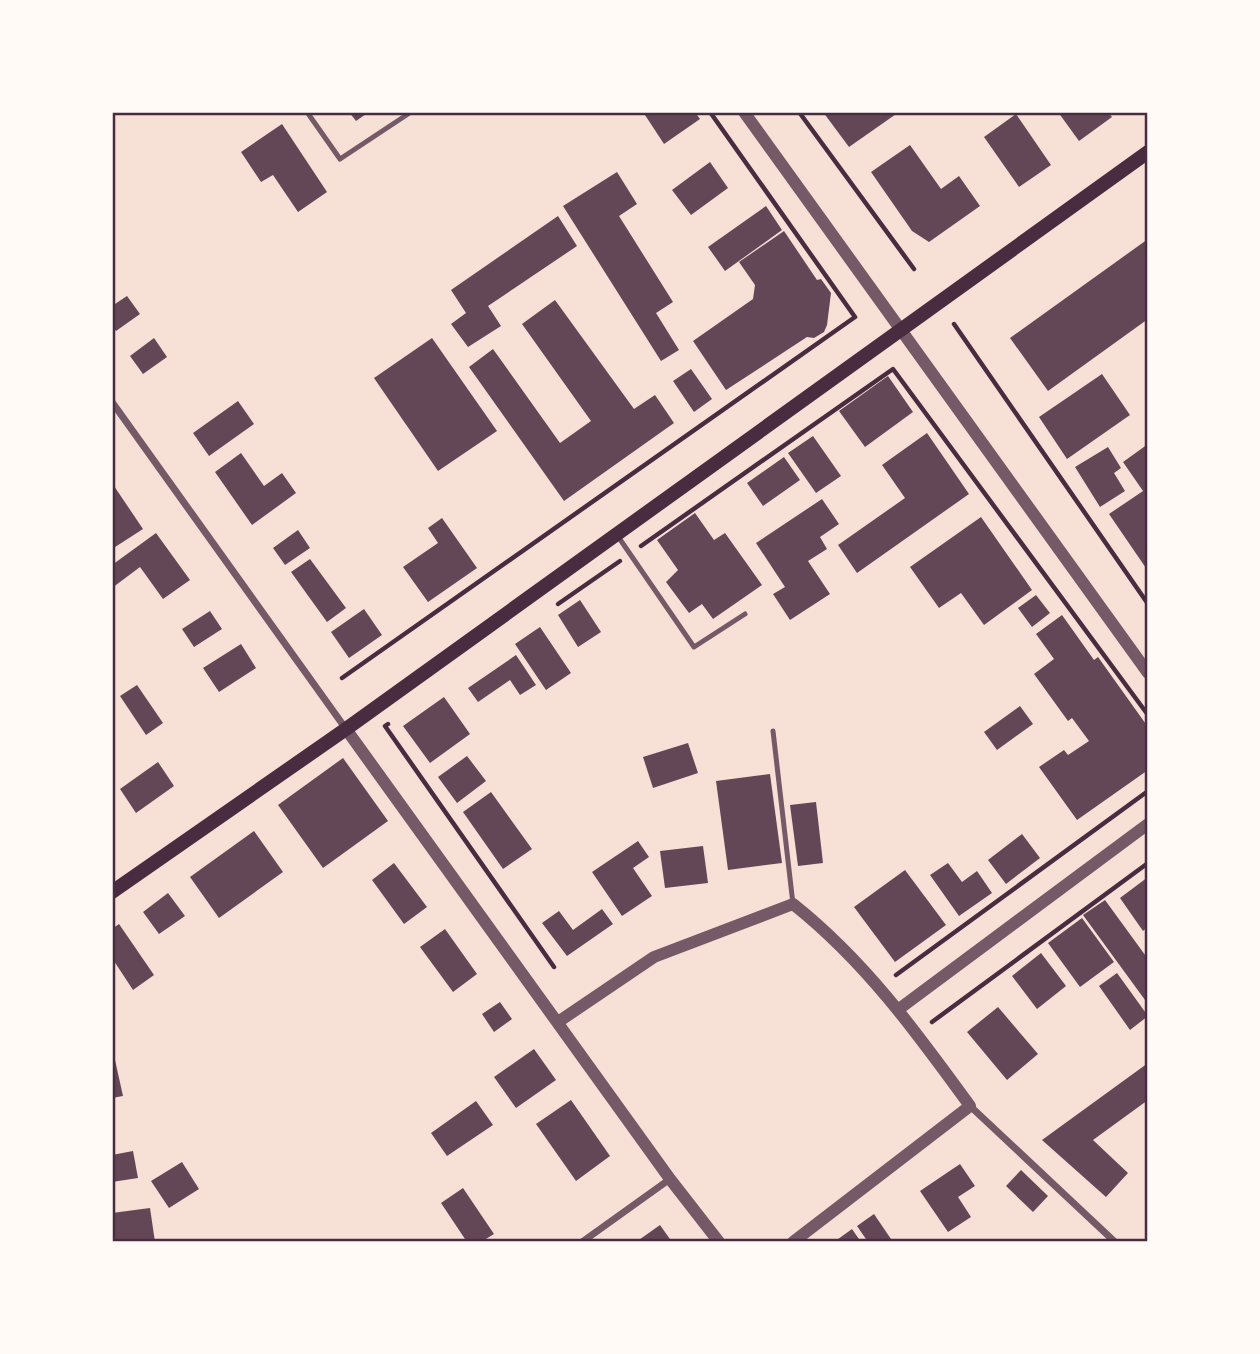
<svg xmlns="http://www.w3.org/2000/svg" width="1260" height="1354" font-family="Barlow,sans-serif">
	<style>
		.building { fill: #644757 }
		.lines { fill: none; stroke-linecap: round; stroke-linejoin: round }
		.path { stroke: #4a2c40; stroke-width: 4.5 }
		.service { stroke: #755966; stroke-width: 5 }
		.minor { stroke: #755966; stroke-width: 7 }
		.tertiary { stroke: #755966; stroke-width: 12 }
		.secondary { stroke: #4a2c40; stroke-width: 14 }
		.neatline { fill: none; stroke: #4a2c40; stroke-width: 2.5 }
	</style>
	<rect width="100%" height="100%" fill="#f7e1d7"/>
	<g class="building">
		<polygon points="349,112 369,112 356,121"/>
		<polygon points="643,112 695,112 700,119 664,144"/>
		<polygon points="823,112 899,112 849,147"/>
		<polygon points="1058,112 1108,112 1112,117 1079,141"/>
		<polygon points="1016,114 1051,165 1019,187 984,137"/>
		<polygon points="282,124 327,192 298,212 273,175 261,182 241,152"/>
		<polygon points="910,145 941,189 959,176 980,206 929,242 912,231 871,172"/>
		<polygon points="710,162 728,188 691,215 672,190"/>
		<polygon points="617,172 637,204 619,216 673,302 656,313 679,350 661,361 563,206"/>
		<polygon points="766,206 782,230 725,271 708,247"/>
		<polygon points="558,216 577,246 488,306 501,326 468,347 451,324 466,313 451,290"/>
		<polygon points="784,231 817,280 821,279 831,293 827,325 824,332 814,338 807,337 726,390 693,341 753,299 755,285 739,262"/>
		<polygon points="1148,239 1148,319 1048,391 1010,338"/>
		<polygon points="127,296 140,314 116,331 112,326 112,306"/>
		<polygon points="555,300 634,409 655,395 674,423 564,501 469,367 493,349 560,443 591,421 522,324"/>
		<polygon points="154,338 167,357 143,374 130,356"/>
		<polygon points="432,338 497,431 438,471 374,378"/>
		<polygon points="691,369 712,399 694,412 673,381"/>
		<polygon points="1102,374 1130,415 1067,459 1039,417"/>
		<polygon points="888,376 913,412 865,447 839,411"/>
		<polygon points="238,401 254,424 209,456 193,433"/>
		<polygon points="927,433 969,494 857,573 838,545 905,498 882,465"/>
		<polygon points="813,436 841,476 816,493 788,453"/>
		<polygon points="1148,444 1148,571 1109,514 1143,491 1123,462"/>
		<polygon points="1108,447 1121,468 1114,473 1125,491 1100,507 1075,467"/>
		<polygon points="241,453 264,486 282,473 296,493 252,525 215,472"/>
		<polygon points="784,457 800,480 763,506 747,483"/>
		<polygon points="112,483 143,529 112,549"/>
		<polygon points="822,499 839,524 820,537 827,549 808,561 830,594 790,620 773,594 785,587 756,543"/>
		<polygon points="695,513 714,540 725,533 762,585 713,619 702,604 689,613 666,582 678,570 657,540"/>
		<polygon points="981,517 1032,590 984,625 961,593 939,608 910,567"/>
		<polygon points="442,518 477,568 428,602 403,567 438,543 428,528"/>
		<polygon points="298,530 310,548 285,565 273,548"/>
		<polygon points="156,533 190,580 163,599 140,567 112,588 112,565"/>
		<polygon points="310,559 346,608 327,622 291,572"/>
		<polygon points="1036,595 1050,613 1032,627 1018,608"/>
		<polygon points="580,600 601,632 578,647 558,615"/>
		<polygon points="364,609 382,635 349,658 331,632"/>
		<polygon points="210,611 222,629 194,647 182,629"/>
		<polygon points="1062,615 1094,660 1098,657 1148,727 1148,770 1077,820 1039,767 1064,750 1068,755 1089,741 1072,718 1068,721 1034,674 1054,659 1036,634"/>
		<polygon points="540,627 571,673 546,690 515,644"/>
		<polygon points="241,644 256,668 219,692 203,668"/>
		<polygon points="516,655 536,685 520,695 510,680 478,702 468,688"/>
		<polygon points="137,685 163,723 146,735 120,696"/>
		<polygon points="444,697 470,734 430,763 403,726"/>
		<polygon points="1020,706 1033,724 997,750 984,732"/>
		<polygon points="688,743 698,773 653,788 643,757"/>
		<polygon points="467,756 486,781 457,803 438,777"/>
		<polygon points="343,758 388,821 323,868 278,805"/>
		<polygon points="158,762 174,786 136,813 120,789"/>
		<polygon points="770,774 782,863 728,870 716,781"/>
		<polygon points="491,792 532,849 503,869 463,812"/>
		<polygon points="816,802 823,863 798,866 790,805"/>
		<polygon points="254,831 283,872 219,918 190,877"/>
		<polygon points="1022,834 1040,858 1006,884 988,860"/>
		<polygon points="638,841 649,857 633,868 652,896 622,916 592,872"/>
		<polygon points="703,846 708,883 665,888 660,851"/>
		<polygon points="394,863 427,907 404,924 372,880"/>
		<polygon points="948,863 962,882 977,871 992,893 959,916 930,875"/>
		<polygon points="905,870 946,925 895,962 854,907"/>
		<polygon points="1148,877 1148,927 1143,931 1120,898"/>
		<polygon points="168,893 185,916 159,934 143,912"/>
		<polygon points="1105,900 1148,959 1148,998 1145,1000 1083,915"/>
		<polygon points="602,909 613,924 567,956 542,923 559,911 573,930"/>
		<polygon points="1082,918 1114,962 1080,987 1048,943"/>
		<polygon points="119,924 154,975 133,990 112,958 112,929"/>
		<polygon points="445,929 477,974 453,992 420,947"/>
		<polygon points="1041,953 1066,986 1037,1009 1012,976"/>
		<polygon points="1117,973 1148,1016 1130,1030 1099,986"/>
		<polygon points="500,1002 512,1019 494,1032 482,1014"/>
		<polygon points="998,1007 1038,1054 1007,1080 967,1032"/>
		<polygon points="534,1049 556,1080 516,1108 494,1077"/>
		<polygon points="115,1060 123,1096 112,1098 112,1061"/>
		<polygon points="1148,1063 1148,1100 1093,1140 1128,1173 1106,1197 1042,1140"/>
		<polygon points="571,1100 610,1156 576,1181 536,1124"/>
		<polygon points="476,1101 493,1125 447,1156 431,1133"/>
		<polygon points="133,1151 138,1178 112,1182 112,1155"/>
		<polygon points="182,1162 199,1189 169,1208 151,1181"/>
		<polygon points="960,1164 975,1186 958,1197 971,1217 948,1232 920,1191"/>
		<polygon points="1021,1170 1048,1196 1033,1212 1006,1186"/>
		<polygon points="463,1188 494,1234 481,1242 467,1242 441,1203"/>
		<polygon points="150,1208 155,1242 112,1242 112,1213"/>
		<polygon points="874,1214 893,1242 868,1242 857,1226"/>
		<polygon points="660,1225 672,1242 636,1242"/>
		<polygon points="852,1229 861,1242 834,1242"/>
	</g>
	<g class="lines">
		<g class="path">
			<polyline points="799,112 914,269"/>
			<polyline points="954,324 1148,604"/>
			<polyline points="641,546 893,369 1148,715"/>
			<polyline points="558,604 620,561"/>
			<polyline points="342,678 855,317 710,112"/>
			<polyline points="388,724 385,726 554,967"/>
			<polyline points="896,975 1148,791"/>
			<polyline points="932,1022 1148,863"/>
		</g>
		<g class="service">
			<polyline points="307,112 340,159 411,112"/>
			<polyline points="617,535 694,647 745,614"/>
			<polyline points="773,731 793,904"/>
		</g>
		<g class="minor">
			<polyline points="112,402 346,729"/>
			<polyline points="970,1106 1115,1242"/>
			<polyline points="582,1242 670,1179"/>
		</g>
		<g class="tertiary">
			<polyline points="744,112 1148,673"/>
			<polyline points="346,729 670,1179 719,1242"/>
			<polyline points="899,1009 1148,824"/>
			<path d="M 558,1022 L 654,957 L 793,904 C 865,961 917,1033 970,1106 L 793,1242"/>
		</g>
		<polyline class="secondary" points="112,892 346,729 1148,152"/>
	</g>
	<rect width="1260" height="1354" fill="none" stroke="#fffaf5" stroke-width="228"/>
	<rect x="114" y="114" width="1032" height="1126" class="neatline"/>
</svg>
